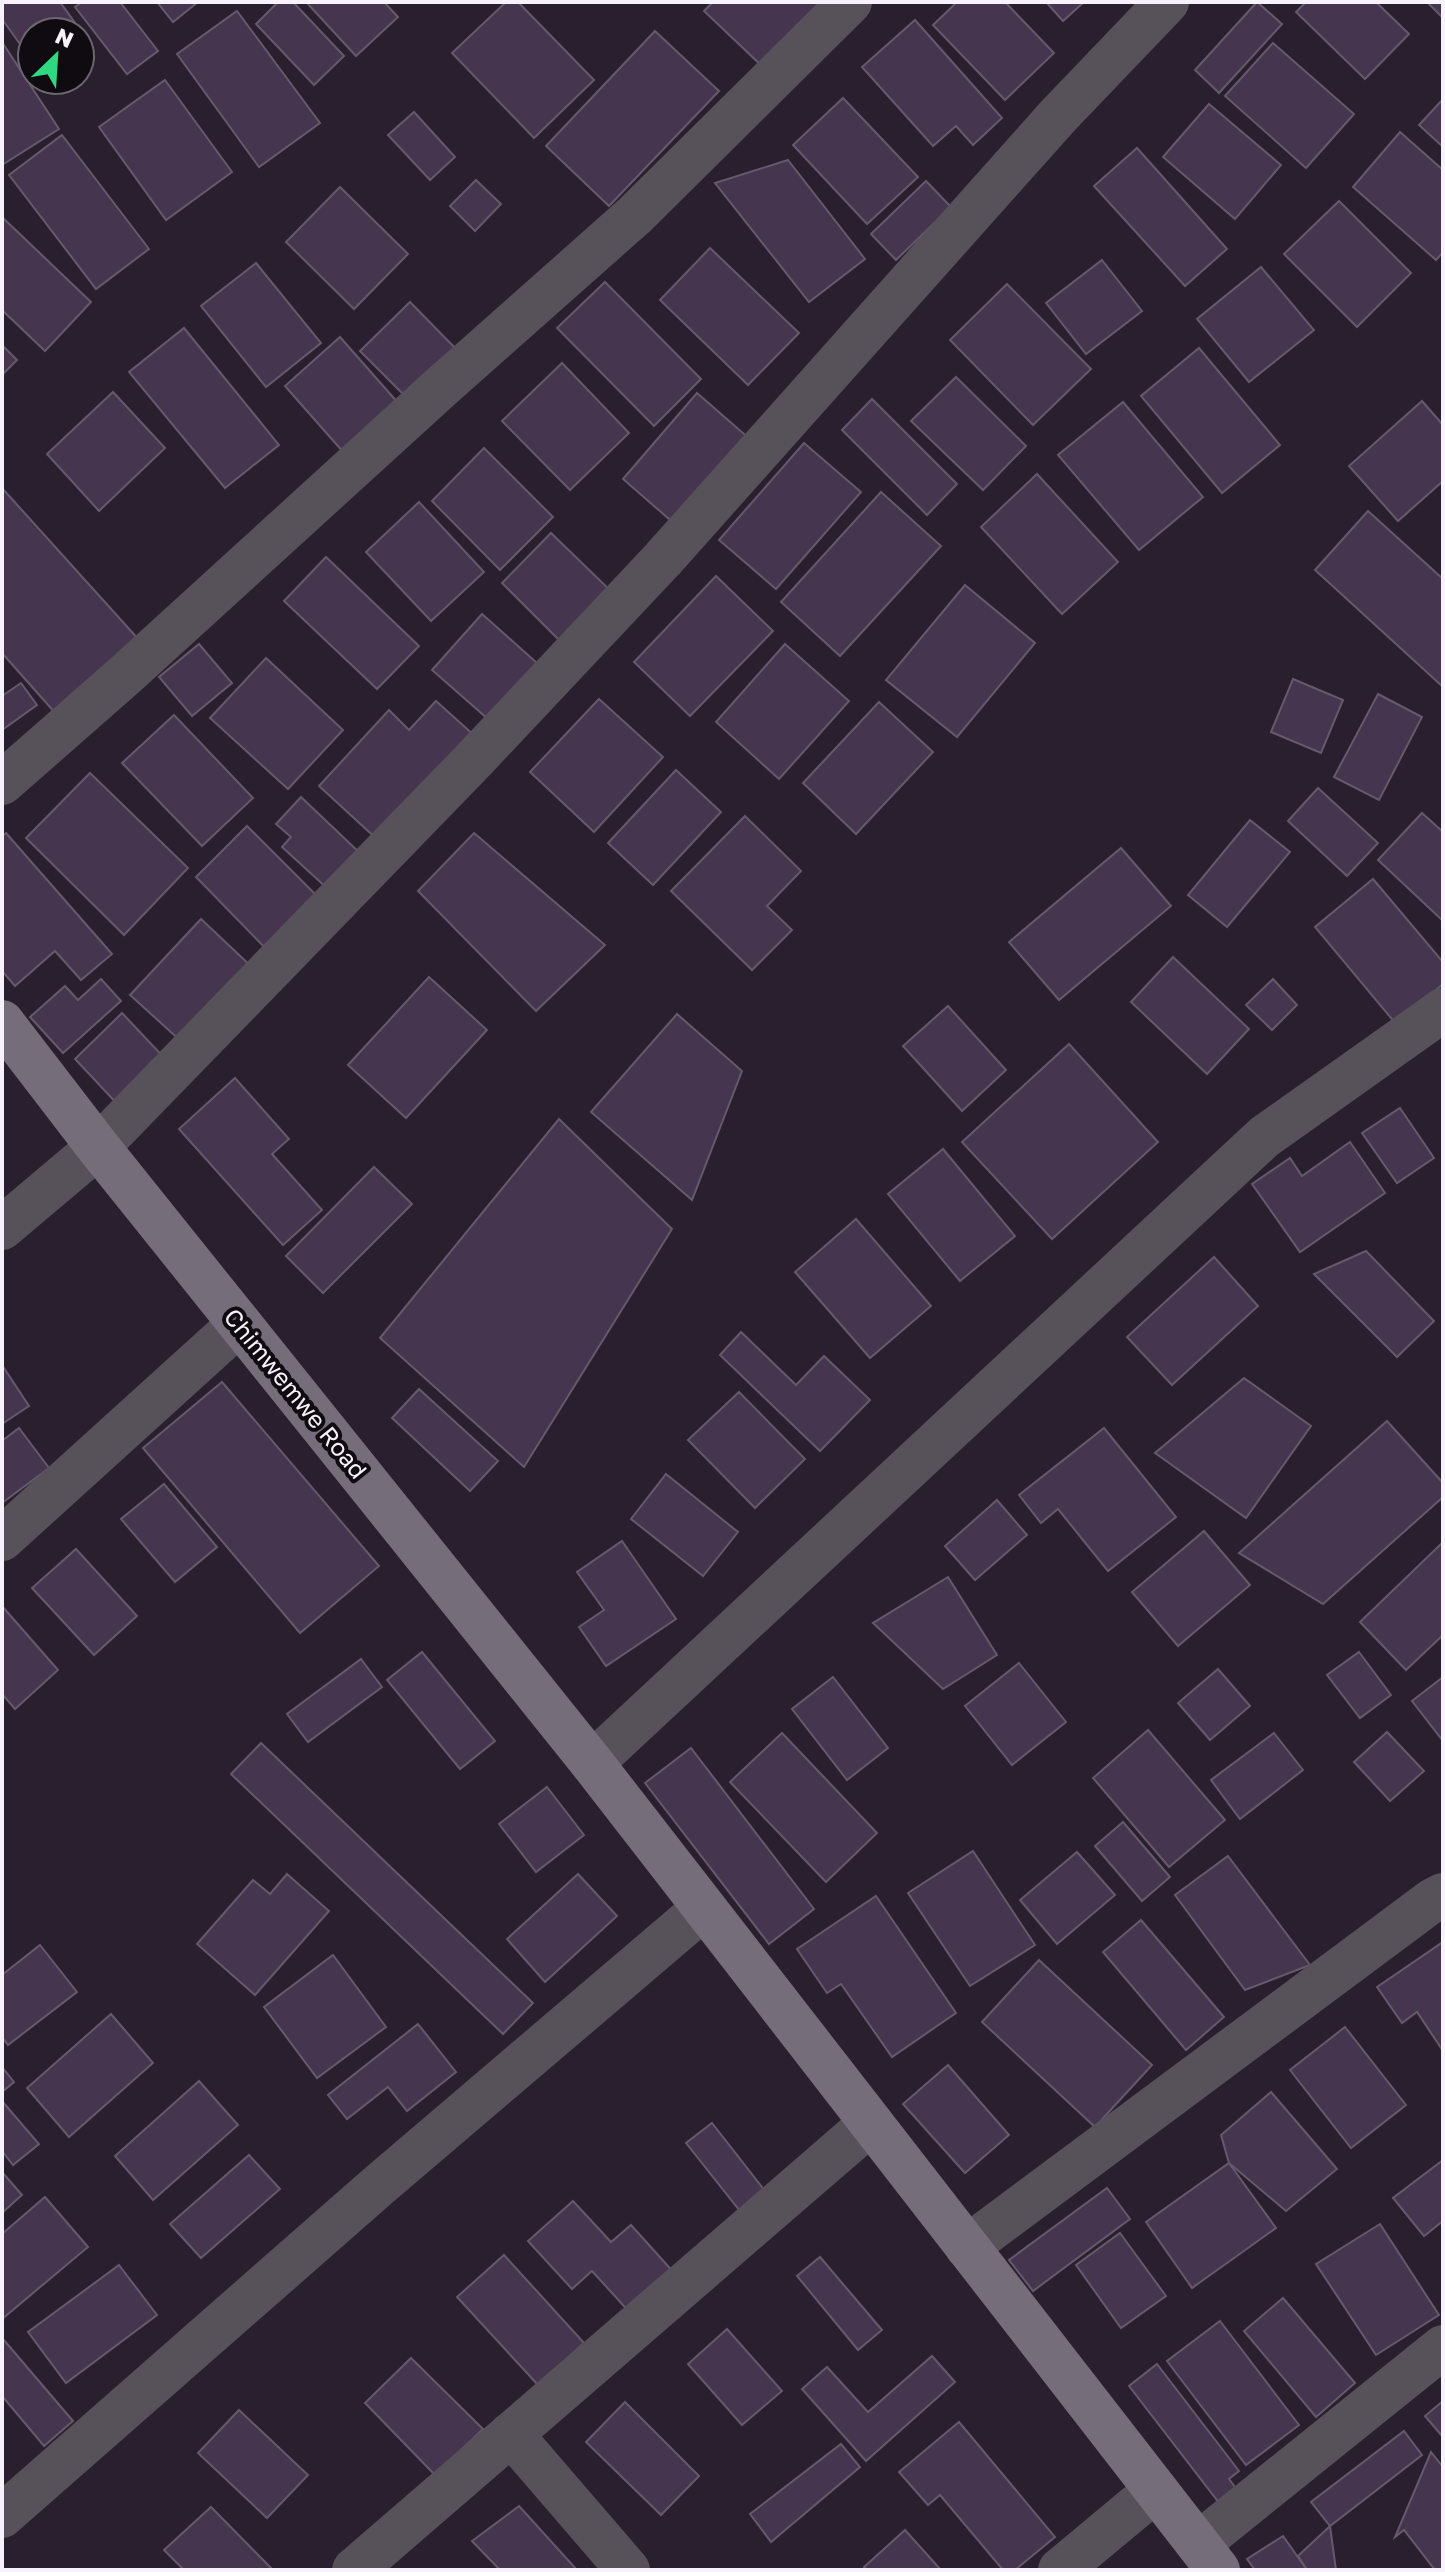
<svg xmlns="http://www.w3.org/2000/svg" width="1445" height="2572" font-family="'Golos Text',sans-serif">
	<style>
		.building { fill: #46354f; stroke: #655a6b; stroke-width: 2 }
		.lines { fill: none; stroke-linecap: round; stroke-linejoin: round }
		.minor { stroke: #57525a; stroke-width: 44 }
		.secondary { stroke: #756d79; stroke-width: 44 }
		.labels { text-anchor: middle; stroke-width: 8; stroke-linejoin: round; paint-order: stroke }
		.street-label { font-size: 24px; fill: #f8f2fc; stroke: #0f0b11 }
	</style>
	<rect width="100%" height="100%" fill="#291f2e"/>
	<g class="building">
		<polygon points="2,2 60,2 88,41 80,46 80,32 32,32 32,61 2,19"/>
		<polygon points="82,2 120,2 158,51 127,74 75,7"/>
		<polygon points="157,2 198,2 173,22"/>
		<polygon points="278,2 293,2 344,56 314,85 256,24"/>
		<polygon points="306,2 384,2 398,17 356,56"/>
		<polygon points="506,2 518,2 594,80 534,138 452,53"/>
		<polygon points="713,2 828,2 764,68 704,11"/>
		<polygon points="957,2 1005,2 1054,53 1005,100 933,25"/>
		<polygon points="1046,2 1084,2 1063,21"/>
		<polygon points="1257,2 1282,24 1219,93 1195,70"/>
		<polygon points="1306,2 1376,2 1409,34 1365,79 1296,12"/>
		<polygon points="1427,2 1443,2 1443,18"/>
		<polygon points="237,11 320,123 259,167 177,54"/>
		<polygon points="915,20 1002,118 973,145 956,126 933,146 862,67"/>
		<polygon points="655,31 719,91 609,206 546,146"/>
		<polygon points="2,42 59,129 2,165"/>
		<polygon points="1273,43 1354,114 1306,168 1225,96"/>
		<polygon points="165,80 232,172 166,220 99,127"/>
		<polygon points="843,98 918,177 867,224 793,145"/>
		<polygon points="1443,99 1443,147 1419,125"/>
		<polygon points="1209,104 1281,165 1235,219 1163,157"/>
		<polygon points="414,112 455,157 430,180 388,135"/>
		<polygon points="1400,132 1443,170 1443,252 1436,260 1353,187"/>
		<polygon points="62,135 149,249 96,289 9,175"/>
		<polygon points="1137,148 1227,249 1185,286 1094,186"/>
		<polygon points="788,160 865,259 809,302 715,183"/>
		<polygon points="476,180 501,204 475,231 450,206"/>
		<polygon points="926,181 951,207 896,260 871,234"/>
		<polygon points="340,187 408,254 354,309 286,242"/>
		<polygon points="1339,201 1411,273 1357,327 1284,254"/>
		<polygon points="2,217 91,302 45,351 2,310"/>
		<polygon points="710,248 799,333 748,385 660,300"/>
		<polygon points="1102,260 1142,311 1086,354 1046,303"/>
		<polygon points="256,263 321,343 266,387 201,306"/>
		<polygon points="1261,267 1314,330 1249,382 1197,319"/>
		<polygon points="605,282 701,379 654,426 557,328"/>
		<polygon points="1007,284 1091,369 1033,425 950,340"/>
		<polygon points="410,302 459,352 409,400 360,351"/>
		<polygon points="184,328 279,445 225,488 129,372"/>
		<polygon points="340,337 399,404 344,453 285,386"/>
		<polygon points="2,345 17,360 2,375"/>
		<polygon points="1199,348 1280,445 1222,493 1141,396"/>
		<polygon points="562,363 629,433 570,490 502,421"/>
		<polygon points="956,377 1026,446 983,490 911,421"/>
		<polygon points="113,392 165,448 99,511 47,454"/>
		<polygon points="697,393 751,440 677,526 623,479"/>
		<polygon points="872,399 957,484 927,515 842,430"/>
		<polygon points="1422,401 1443,425 1443,481 1398,521 1349,466"/>
		<polygon points="1123,402 1203,497 1139,550 1058,455"/>
		<polygon points="804,443 861,492 776,589 719,540"/>
		<polygon points="484,448 553,517 500,570 432,501"/>
		<polygon points="1037,474 1118,562 1062,614 981,527"/>
		<polygon points="2,488 140,641 57,715 2,653"/>
		<polygon points="881,492 941,546 840,656 781,602"/>
		<polygon points="419,502 484,572 431,621 366,552"/>
		<polygon points="1368,511 1443,579 1443,687 1315,570"/>
		<polygon points="551,533 616,596 566,647 502,583"/>
		<polygon points="326,557 419,646 377,689 284,601"/>
		<polygon points="716,576 773,631 690,716 634,662"/>
		<polygon points="965,585 1035,643 957,737 886,680"/>
		<polygon points="482,614 537,663 488,719 432,670"/>
		<polygon points="199,644 232,683 192,716 159,677"/>
		<polygon points="785,644 849,701 779,779 716,722"/>
		<polygon points="266,658 343,730 288,789 210,718"/>
		<polygon points="1293,679 1343,700 1321,753 1271,732"/>
		<polygon points="21,683 37,705 2,730 2,696"/>
		<polygon points="1378,694 1422,717 1379,800 1334,777"/>
		<polygon points="599,699 663,757 594,832 530,772"/>
		<polygon points="436,701 476,737 380,842 319,786 389,710 409,730"/>
		<polygon points="879,702 933,752 856,834 803,783"/>
		<polygon points="174,715 253,798 202,846 122,763"/>
		<polygon points="676,770 721,812 653,885 608,843"/>
		<polygon points="90,773 188,868 124,935 26,838"/>
		<polygon points="1318,788 1378,843 1347,876 1288,821"/>
		<polygon points="301,797 361,854 328,889 282,847 291,837 276,824"/>
		<polygon points="1422,813 1443,832 1443,921 1378,860"/>
		<polygon points="745,816 801,871 767,906 792,930 752,970 671,891"/>
		<polygon points="1250,820 1290,852 1227,927 1188,895"/>
		<polygon points="247,826 323,902 271,954 196,877"/>
		<polygon points="6,833 112,954 81,980 55,951 15,986 2,971 2,836"/>
		<polygon points="474,833 605,945 536,1011 418,891"/>
		<polygon points="1121,848 1171,906 1059,1000 1009,942"/>
		<polygon points="1373,879 1443,962 1443,984 1396,1024 1315,927"/>
		<polygon points="201,919 253,968 183,1043 130,995"/>
		<polygon points="1173,957 1249,1029 1207,1074 1131,1002"/>
		<polygon points="429,977 487,1030 406,1118 348,1065"/>
		<polygon points="101,979 121,1001 63,1053 30,1017 65,986 78,1000"/>
		<polygon points="1273,979 1297,1005 1272,1030 1246,1005"/>
		<polygon points="948,1006 1006,1070 962,1111 903,1046"/>
		<polygon points="122,1013 170,1064 123,1110 75,1059"/>
		<polygon points="677,1014 742,1071 692,1200 591,1112"/>
		<polygon points="1069,1044 1158,1142 1052,1239 962,1142"/>
		<polygon points="235,1078 289,1139 272,1154 322,1210 283,1245 179,1129"/>
		<polygon points="1400,1108 1434,1158 1397,1183 1362,1133"/>
		<polygon points="559,1119 672,1229 524,1467 380,1338"/>
		<polygon points="1350,1142 1385,1193 1300,1252 1252,1184 1290,1158 1302,1176"/>
		<polygon points="943,1149 1015,1236 960,1281 888,1194"/>
		<polygon points="374,1167 412,1204 323,1293 286,1256"/>
		<polygon points="856,1219 931,1306 870,1358 795,1272"/>
		<polygon points="1366,1251 1434,1321 1397,1357 1314,1274"/>
		<polygon points="1214,1257 1258,1306 1172,1385 1127,1337"/>
		<polygon points="741,1332 796,1385 824,1356 870,1400 820,1451 720,1355"/>
		<polygon points="2,1365 29,1406 2,1424"/>
		<polygon points="1244,1378 1311,1426 1246,1518 1155,1453"/>
		<polygon points="222,1382 379,1566 300,1633 143,1448"/>
		<polygon points="419,1389 498,1461 470,1491 392,1418"/>
		<polygon points="739,1392 805,1459 755,1508 688,1440"/>
		<polygon points="1387,1421 1443,1483 1443,1497 1323,1604 1239,1553"/>
		<polygon points="19,1428 49,1468 2,1503 2,1441"/>
		<polygon points="1104,1428 1176,1517 1108,1571 1058,1509 1041,1523 1019,1495"/>
		<polygon points="666,1474 738,1532 703,1576 631,1519"/>
		<polygon points="164,1484 217,1547 175,1582 121,1519"/>
		<polygon points="997,1500 1027,1535 975,1580 945,1546"/>
		<polygon points="1204,1531 1250,1585 1178,1646 1132,1592"/>
		<polygon points="622,1541 676,1619 606,1666 579,1627 604,1610 577,1572"/>
		<polygon points="1443,1542 1443,1635 1406,1670 1360,1622"/>
		<polygon points="76,1549 137,1616 94,1655 32,1588"/>
		<polygon points="948,1577 997,1655 943,1689 873,1623"/>
		<polygon points="2,1606 58,1670 15,1709 2,1694"/>
		<polygon points="422,1652 495,1741 460,1769 387,1680"/>
		<polygon points="1359,1652 1391,1695 1360,1718 1327,1675"/>
		<polygon points="361,1659 382,1687 308,1742 287,1714"/>
		<polygon points="1019,1663 1066,1722 1012,1765 965,1706"/>
		<polygon points="1218,1669 1250,1706 1210,1740 1178,1703"/>
		<polygon points="833,1677 888,1748 847,1780 792,1709"/>
		<polygon points="1443,1677 1443,1741 1412,1701"/>
		<polygon points="1148,1730 1225,1820 1169,1867 1093,1778"/>
		<polygon points="1387,1732 1424,1771 1390,1801 1354,1762"/>
		<polygon points="782,1733 877,1833 826,1882 730,1782"/>
		<polygon points="1274,1733 1303,1770 1240,1819 1211,1780"/>
		<polygon points="261,1743 533,2003 503,2034 231,1774"/>
		<polygon points="691,1748 814,1909 769,1944 645,1783"/>
		<polygon points="547,1787 584,1835 536,1872 499,1824"/>
		<polygon points="1123,1822 1170,1877 1142,1901 1095,1846"/>
		<polygon points="973,1851 1035,1945 970,1986 908,1893"/>
		<polygon points="1077,1852 1115,1895 1057,1944 1020,1900"/>
		<polygon points="1228,1856 1310,1965 1245,1990 1175,1895"/>
		<polygon points="287,1874 329,1911 255,1995 197,1944 253,1880 270,1894"/>
		<polygon points="578,1874 617,1916 545,1982 507,1939"/>
		<polygon points="876,1896 956,2013 892,2057 841,1984 827,1993 797,1949"/>
		<polygon points="1141,1920 1224,2017 1186,2050 1103,1952"/>
		<polygon points="1443,1942 1443,2051 1417,2012 1402,2023 1377,1987"/>
		<polygon points="40,1945 77,1992 8,2045 2,2037 2,1975"/>
		<polygon points="333,1955 386,2027 317,2078 264,2007"/>
		<polygon points="1039,1960 1152,2065 1095,2127 982,2022"/>
		<polygon points="111,2014 153,2063 69,2137 27,2088"/>
		<polygon points="418,2024 456,2072 407,2111 388,2087 347,2119 328,2095"/>
		<polygon points="1345,2027 1406,2105 1351,2148 1290,2070"/>
		<polygon points="948,2065 1009,2135 965,2173 903,2104"/>
		<polygon points="2,2067 14,2082 2,2092"/>
		<polygon points="199,2081 238,2125 153,2200 115,2156"/>
		<polygon points="1271,2092 1337,2169 1286,2211 1229,2163 1221,2135"/>
		<polygon points="2,2101 39,2144 13,2165 2,2151"/>
		<polygon points="712,2123 765,2191 740,2211 686,2143"/>
		<polygon points="249,2155 280,2189 201,2258 170,2224"/>
		<polygon points="1443,2160 1443,2221 1424,2236 1393,2198"/>
		<polygon points="1229,2163 1276,2228 1192,2288 1146,2222"/>
		<polygon points="2,2172 22,2195 2,2213"/>
		<polygon points="1107,2188 1130,2219 1033,2291 1009,2260"/>
		<polygon points="45,2197 88,2247 2,2319 2,2234"/>
		<polygon points="573,2201 611,2242 631,2225 676,2275 632,2315 592,2271 572,2289 528,2241"/>
		<polygon points="1380,2224 1439,2315 1376,2355 1316,2264"/>
		<polygon points="1120,2233 1166,2296 1121,2328 1076,2265"/>
		<polygon points="504,2255 584,2343 538,2385 457,2297"/>
		<polygon points="820,2257 882,2330 858,2350 797,2276"/>
		<polygon points="119,2265 157,2315 66,2383 28,2332"/>
		<polygon points="1283,2298 1355,2383 1316,2417 1244,2331"/>
		<polygon points="1220,2321 1299,2425 1246,2465 1167,2361"/>
		<polygon points="727,2329 782,2391 742,2425 688,2364"/>
		<polygon points="3,2339 73,2421 44,2446 2,2396"/>
		<polygon points="932,2356 955,2382 866,2461 802,2389 827,2367 868,2412"/>
		<polygon points="411,2358 483,2429 435,2475 365,2403"/>
		<polygon points="1157,2364 1239,2471 1229,2479 1238,2491 1220,2504 1129,2386"/>
		<polygon points="1443,2401 1443,2435 1442,2436 1425,2416"/>
		<polygon points="625,2402 699,2476 661,2515 586,2442"/>
		<polygon points="239,2410 308,2475 267,2518 198,2453"/>
		<polygon points="959,2422 1055,2537 1015,2570 1003,2570 940,2495 928,2505 899,2472"/>
		<polygon points="1404,2431 1422,2455 1330,2526 1311,2502"/>
		<polygon points="841,2444 860,2467 771,2542 750,2514"/>
		<polygon points="1431,2452 1443,2467 1443,2570 1435,2570 1404,2530 1395,2537"/>
		<polygon points="519,2506 577,2570 500,2570 472,2541"/>
		<polygon points="211,2507 273,2570 184,2570 164,2550"/>
		<polygon points="1330,2526 1336,2570 1307,2570 1298,2556"/>
		<polygon points="905,2530 941,2570 867,2570 864,2567"/>
		<polygon points="1283,2536 1307,2570 1255,2570 1247,2559"/>
	</g>
	<g class="lines">
		<g class="minor">
			<polyline points="2,783 124,676 440,388 635,215 850,2"/>
			<polyline points="2,1228 98,1147 469,765 663,559 1057,117 1167,2"/>
			<polyline points="2,1539 239,1324"/>
			<polyline points="592,1763 1264,1137 1443,1010"/>
			<polyline points="967,2247 1433,1900 1443,1895"/>
			<polyline points="511,2434 628,2570"/>
			<polyline points="2,2516 378,2186 704,1908"/>
			<polyline points="1198,2544 1443,2347"/>
			<polyline points="354,2570 871,2123"/>
			<polyline points="1060,2570 1156,2490"/>
		</g>
		<polyline class="secondary" points="2,1022 98,1147 592,1763 1218,2570"/>
	</g>
	<g class="labels">
		<g class="street-label">
			<text transform="translate(295 1394) rotate(51)" y="8">Chimwemwe Road</text>
		</g>
	</g>
	<rect width="1445" height="2572" fill="none" stroke="#f8f2fc" stroke-width="8"/>
	<g transform="translate(56 56) rotate(25)"><circle r="38" fill="#0f0b11" stroke="#6c676f" stroke-width="2"/>
	<path d="M0-6L14 30L0 20L-14 30Z" fill="#31d882"/>
	<text y="-12" font-size="22" font-weight="bold" text-anchor="middle" fill="#f8f2fc">N</text>
	</g>
</svg>
